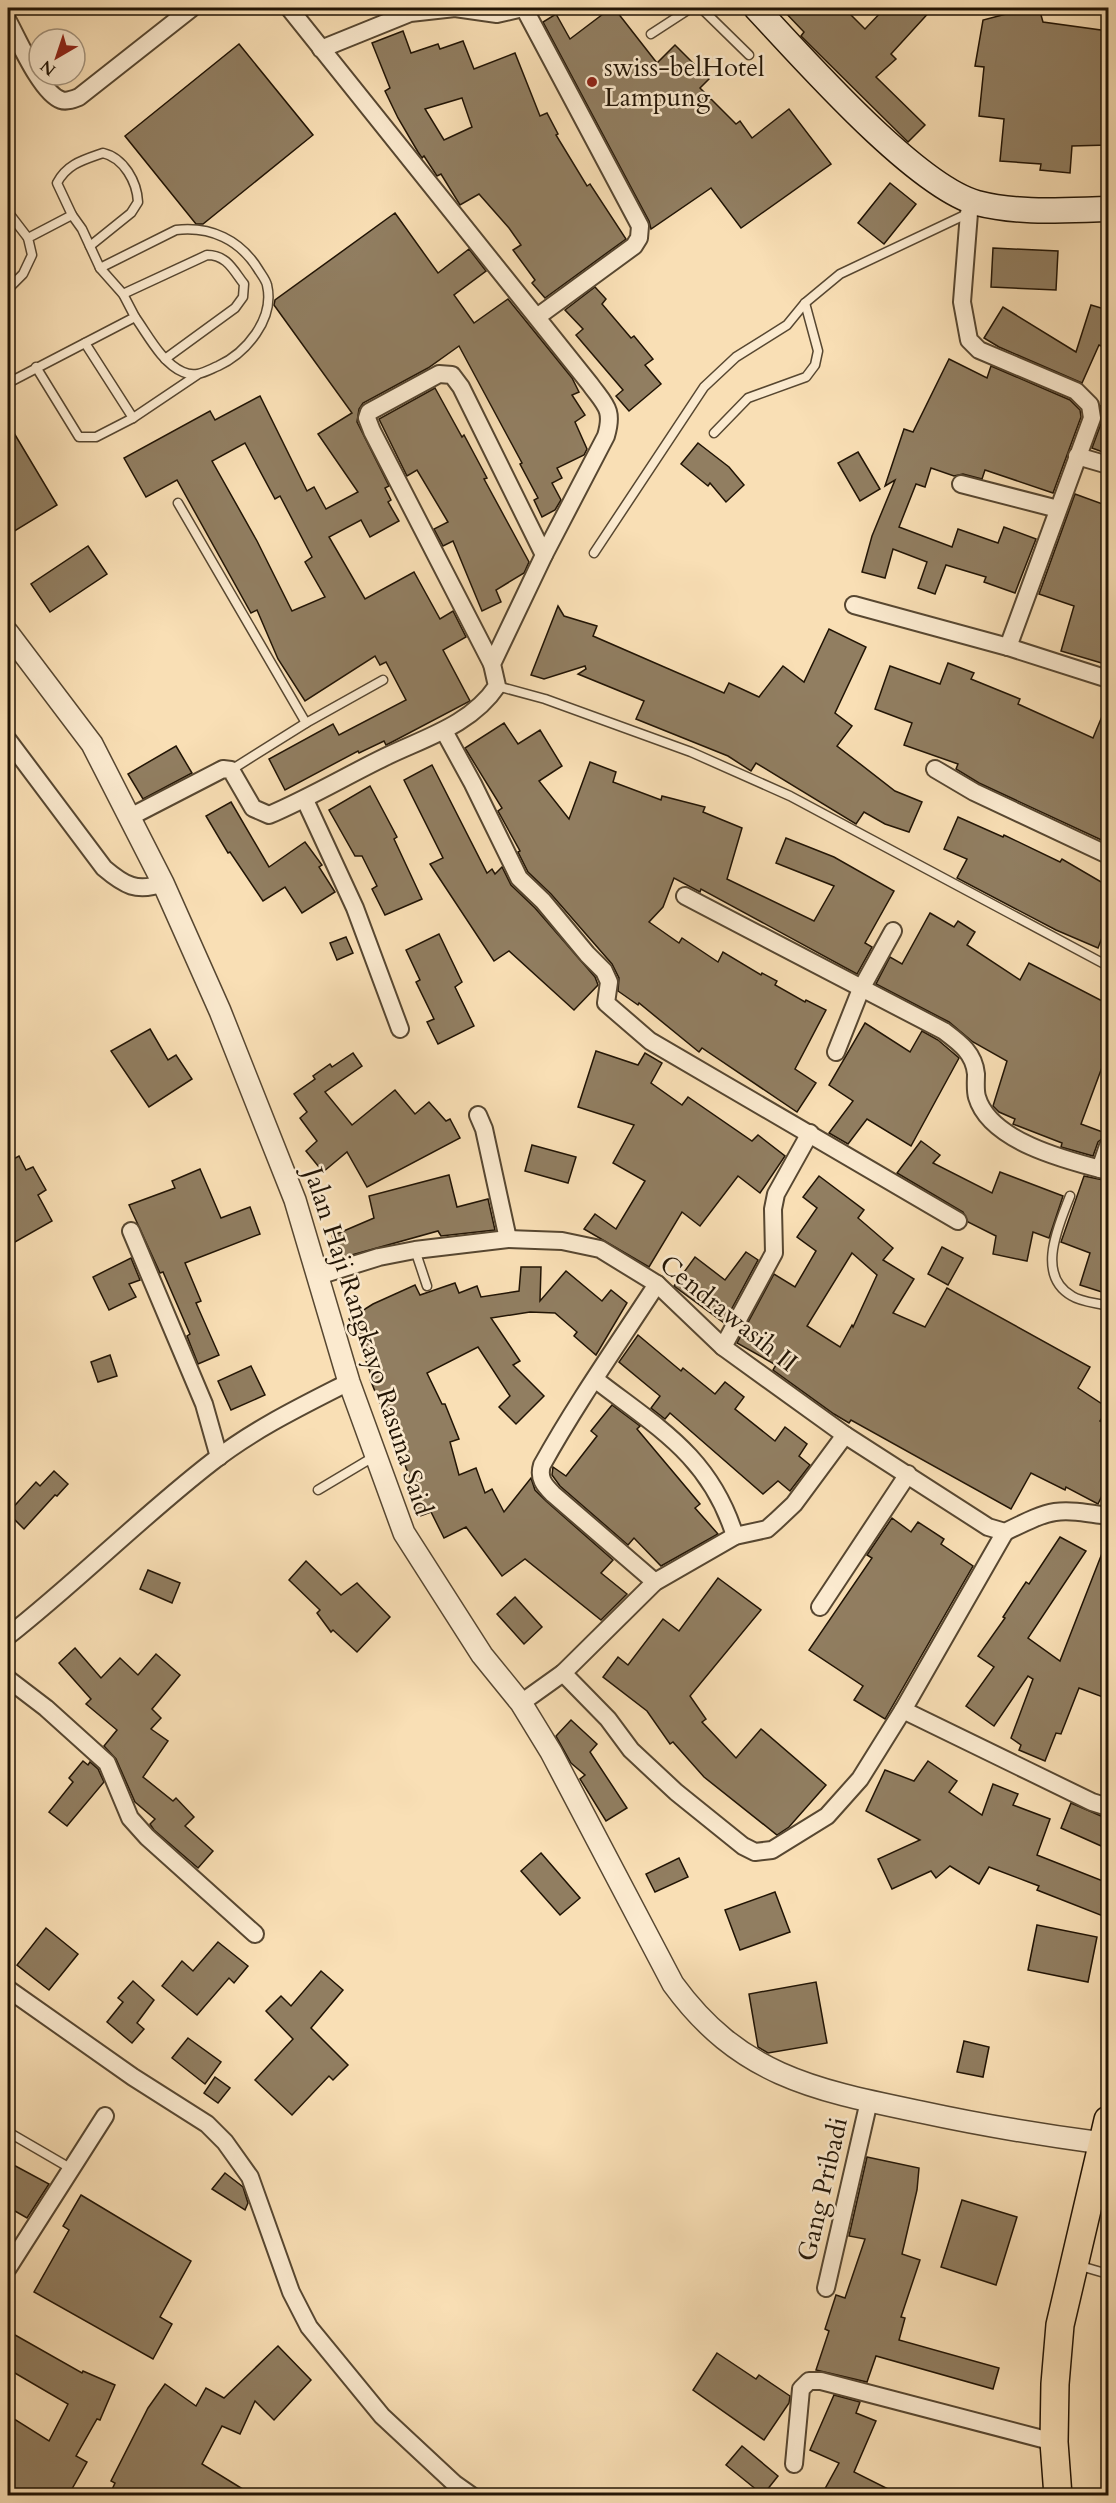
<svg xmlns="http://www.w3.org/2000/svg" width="1116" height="2503" font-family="Cardo,serif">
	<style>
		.building { fill: #917e61; stroke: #211405; stroke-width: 1.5; fill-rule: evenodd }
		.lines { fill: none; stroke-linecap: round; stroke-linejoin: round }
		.service-casing { stroke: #574731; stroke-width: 11 }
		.minor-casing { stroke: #574731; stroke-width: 20 }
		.tertiary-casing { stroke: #574731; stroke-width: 24 }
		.secondary-casing { stroke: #211405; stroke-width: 27 }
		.trunk-casing { stroke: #211405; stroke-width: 30 }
		.service { stroke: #fbeacf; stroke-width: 8 }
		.minor { stroke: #fbeacf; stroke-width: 16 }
		.tertiary { stroke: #fbeacf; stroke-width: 21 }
		.secondary { stroke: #fbeacf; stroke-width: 24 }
		.trunk { stroke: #f9dfb5; stroke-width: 27 }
		.poi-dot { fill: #8f2418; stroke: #fbeacf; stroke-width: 2 }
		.labels { text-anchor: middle; stroke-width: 5; stroke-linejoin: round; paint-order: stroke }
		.poi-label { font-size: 26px; fill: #211405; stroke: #fbeacf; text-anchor: start }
		.street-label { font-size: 26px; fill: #211405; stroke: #fbeacf }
	</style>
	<rect width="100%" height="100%" fill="#f9dfb5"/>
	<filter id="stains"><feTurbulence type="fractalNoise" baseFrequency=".00333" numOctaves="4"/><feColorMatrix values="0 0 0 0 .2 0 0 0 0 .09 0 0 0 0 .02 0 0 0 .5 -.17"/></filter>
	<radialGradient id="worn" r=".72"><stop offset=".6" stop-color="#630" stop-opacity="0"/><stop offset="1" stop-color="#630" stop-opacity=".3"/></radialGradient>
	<g class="building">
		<polygon points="611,8 614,8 657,63 675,45 709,79 700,88 736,124 740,121 752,138 789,109 831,164 741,228 711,188 651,229 649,221 543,22 556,14 570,39"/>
		<polygon points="781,8 844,8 865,29 885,8 933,8 891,54 896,59 876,77 925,125 908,142 812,47 801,36 804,32"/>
		<polygon points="1029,8 1039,8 1043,22 1108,31 1108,145 1072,146 1070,173 1040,170 1041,164 1000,161 1004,119 979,116 984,67 975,66 983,20"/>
		<path d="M 403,31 L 411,53 L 438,44 L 440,49 L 463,41 L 474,69 L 515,53 L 540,116 L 547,113 L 558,134 L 556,135 L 587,186 L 590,184 L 626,239 L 545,298 L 532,283 L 535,280 L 513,250 L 521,245 L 509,228 L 479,194 L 460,205 L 441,174 L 437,176 L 424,156 L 422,158 L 418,152 L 398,118 L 385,91 L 390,88 L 372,43 ZM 462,98 L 472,127 L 444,140 L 425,109 Z"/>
		<polygon points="239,44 313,135 203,224 196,224 125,136"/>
		<polygon points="890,183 916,204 884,244 858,223"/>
		<path d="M 395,213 L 438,273 L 469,249 L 486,271 L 454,295 L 474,323 L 508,299 L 572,378 L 579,392 L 572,395 L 585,415 L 575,422 L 587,449 L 584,455 L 557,468 L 562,478 L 552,483 L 561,500 L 555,510 L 542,517 L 534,500 L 538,498 L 520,464 L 522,463 L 459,346 L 428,368 L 363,403 L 359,409 L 357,422 L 389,486 L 385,488 L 391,500 L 388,502 L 399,521 L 370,537 L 361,520 L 329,537 L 365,599 L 414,572 L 440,619 L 453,611 L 466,637 L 443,650 L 470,701 L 392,742 L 386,745 L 384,741 L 359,753 L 358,751 L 285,790 L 269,759 L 333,724 L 339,735 L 406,700 L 386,662 L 380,665 L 375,656 L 305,701 L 278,659 L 257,610 L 251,613 L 177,480 L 146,497 L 124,458 L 210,411 L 215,420 L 260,396 L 307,491 L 314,487 L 326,509 L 358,492 L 318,434 L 352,413 L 274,305 L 275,300 ZM 245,443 L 275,499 L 280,496 L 312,557 L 305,562 L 325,597 L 292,611 L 257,541 L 212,461 Z"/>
		<polygon points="993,248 1058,251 1056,290 991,287"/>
		<polygon points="595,287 606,299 602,304 631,338 634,336 653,359 645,365 661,384 629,411 616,396 623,390 576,335 583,329 565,310"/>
		<polygon points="1091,305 1108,310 1108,349 1099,345 1082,383 999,347 984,338 1003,307 1076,352"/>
		<polygon points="949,359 987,378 991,366 1070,400 1080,410 1081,417 1053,493 985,470 982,479 963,474 954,476 931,468 925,487 916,484 899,527 952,547 958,529 998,543 1004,527 1036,539 1015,593 984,582 986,577 946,565 935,594 918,588 927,562 893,549 885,578 862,572 872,536 895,480 885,486 904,429 913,432"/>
		<polygon points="435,388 462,437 464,435 487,478 484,479 529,562 524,573 496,590 501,602 482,611 453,541 443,546 434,529 448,522 417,470 407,476 379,419"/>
		<polygon points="1101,406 1108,409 1108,454 1092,448 1102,421"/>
		<polygon points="8,423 57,505 8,535"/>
		<polygon points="698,443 729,467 744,485 726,502 710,483 708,486 681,464"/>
		<polygon points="858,452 880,489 860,501 838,463"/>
		<polygon points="1075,494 1108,506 1108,651 1105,664 1061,651 1074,606 1039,594"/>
		<polygon points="88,546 107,574 50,612 31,584"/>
		<polygon points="558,606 564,616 597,626 593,636 724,693 729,683 759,697 783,666 804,682 829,629 866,647 835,713 852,726 837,746 895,791 922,802 909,832 885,824 864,812 856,824 756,763 751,771 728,756 636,719 644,701 578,674 586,669 585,666 544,679 531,675"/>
		<polygon points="948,663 974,673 971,679 1020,699 1018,704 1093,738 1108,702 1108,843 979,783 956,769 958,764 904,745 912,723 875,709 890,666 940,684"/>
		<polygon points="504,723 518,744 540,730 562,766 539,781 569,819 590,762 616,772 613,782 661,800 662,796 705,807 703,812 742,828 727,879 814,921 834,886 776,863 786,838 834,857 894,891 865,943 872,947 857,974 701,889 700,892 674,878 663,907 649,922 679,943 682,938 718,962 723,952 761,975 762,973 777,981 775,985 805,1002 806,1000 826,1010 795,1069 816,1083 797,1112 702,1048 699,1052 639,1003 638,1005 618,991 619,978 612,964 551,894 528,872 518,852 520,851 498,811 502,808 465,748"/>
		<polygon points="176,746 192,773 143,799 128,774"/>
		<polygon points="432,765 487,873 492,869 495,874 502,867 511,885 535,908 595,977 598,985 574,1010 509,951 494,961 430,864 443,858 404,780"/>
		<polygon points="370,786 397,837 394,839 422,899 385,915 372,889 377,886 362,856 355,856 329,810"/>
		<polygon points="231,802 269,867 305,842 322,865 319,867 335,892 302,913 285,887 263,901 230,852 228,853 206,816"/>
		<polygon points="958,817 1003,837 1004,835 1060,862 1062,859 1108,886 1108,922 1098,948 1056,930 957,878 967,859 944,849"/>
		<polygon points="930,913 954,927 958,921 975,932 967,945 1020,980 1029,963 1108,1004 1108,1051 1081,1124 1108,1134 1098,1142 1093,1156 1061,1147 1062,1143 1013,1124 1015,1119 999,1112 993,1106 1007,1061 973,1042 949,1022 876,984 890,957 902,964"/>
		<polygon points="439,934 462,982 455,987 474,1026 438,1044 427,1022 434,1019 416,982 420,980 406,950"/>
		<polygon points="346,937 353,953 337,960 330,943"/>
		<polygon points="865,1023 910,1052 922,1031 938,1040 959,1058 911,1146 867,1119 848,1144 829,1133 853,1101 829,1085"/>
		<polygon points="150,1029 168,1060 176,1055 192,1079 149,1107 111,1051"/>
		<polygon points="596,1051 638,1065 645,1053 662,1063 651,1083 682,1105 688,1097 752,1141 758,1135 785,1156 760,1193 738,1176 700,1226 682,1212 649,1267 584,1229 595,1214 616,1229 645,1181 613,1163 634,1125 578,1107"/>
		<polygon points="353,1053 362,1066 325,1092 352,1125 395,1090 415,1114 429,1102 446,1121 450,1119 460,1138 367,1187 347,1152 323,1172 306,1151 317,1141 300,1118 307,1112 294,1094 315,1079 313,1076 330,1064 332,1067"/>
		<polygon points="921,1141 940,1155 933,1163 992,1193 1000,1172 1063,1196 1049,1238 1033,1232 1027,1261 993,1254 996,1236 968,1222 963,1212 897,1173"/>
		<polygon points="532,1145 576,1157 568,1183 525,1171"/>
		<polygon points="19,1156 26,1170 33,1167 46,1190 38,1195 52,1221 8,1246 8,1162"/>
		<polygon points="200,1169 221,1218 250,1207 260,1234 185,1263 201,1301 196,1303 219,1355 198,1364 187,1336 190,1334 163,1272 160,1273 129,1205 175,1188 172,1181"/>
		<polygon points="449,1175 457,1207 488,1199 495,1230 441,1236 438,1231 341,1258 332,1236 374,1218 369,1196"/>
		<path d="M 819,1176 L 864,1210 L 858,1218 L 893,1248 L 883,1260 L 914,1279 L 893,1313 L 925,1327 L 947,1288 L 1090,1367 L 1078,1388 L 1108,1408 L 1100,1421 L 1108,1426 L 1108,1483 L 1098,1504 L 1066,1487 L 1065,1490 L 1031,1473 L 1011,1509 L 851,1420 L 849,1423 L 834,1414 L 773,1370 L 776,1365 L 737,1343 L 774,1274 L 795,1287 L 816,1251 L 797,1237 L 817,1208 L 803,1197 ZM 852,1253 L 877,1275 L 853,1327 L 852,1325 L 840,1347 L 807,1326 Z"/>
		<polygon points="1084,1176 1108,1181 1108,1294 1080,1285 1090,1253 1061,1242"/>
		<polygon points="942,1247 963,1258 948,1285 928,1274"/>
		<polygon points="746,1252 758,1260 724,1323 674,1286 695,1257 725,1280"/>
		<polygon points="131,1258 140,1280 129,1284 136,1297 109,1310 93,1277"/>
		<polygon points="521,1267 541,1267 540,1301 566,1271 602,1301 611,1290 627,1303 596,1355 574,1336 577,1332 555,1313 530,1312 491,1318 520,1361 513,1365 544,1396 516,1424 499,1407 510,1396 478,1347 427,1373 442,1404 445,1404 459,1439 450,1442 459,1475 476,1468 485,1493 492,1489 504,1512 531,1478 535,1490 546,1501 613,1560 601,1573 627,1594 601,1620 525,1559 502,1576 466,1527 444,1538 431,1512 420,1516 409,1487 413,1485 370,1379 372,1378 360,1344 365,1343 349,1319 373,1304 415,1285 420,1295 455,1283 459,1293 477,1286 481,1297 519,1291"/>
		<polygon points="638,1335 681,1371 683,1368 715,1394 725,1382 744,1397 735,1409 775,1441 785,1427 807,1444 799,1456 810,1465 790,1491 778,1481 763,1494 670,1413 665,1419 651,1408 660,1396 619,1362"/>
		<polygon points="110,1355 117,1376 98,1382 91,1362"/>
		<polygon points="251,1366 265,1395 231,1410 218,1381"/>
		<polygon points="612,1405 640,1426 637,1429 700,1504 695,1508 718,1534 661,1566 634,1538 628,1545 560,1486 552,1475 553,1467 566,1476 597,1436 591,1431"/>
		<polygon points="54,1471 68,1484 57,1496 55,1495 24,1529 8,1513 36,1482 40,1486"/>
		<polygon points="892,1518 911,1532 918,1522 944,1539 941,1544 973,1566 885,1719 854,1700 863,1686 809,1650 872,1558 867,1555"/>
		<polygon points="1060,1537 1086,1551 1028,1638 1060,1661 1108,1538 1108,1699 1079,1688 1061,1734 1056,1733 1045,1761 1019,1750 1021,1745 1011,1738 1033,1679 1028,1676 994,1726 966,1706 994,1667 978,1656 1005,1618 1003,1617 1026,1582 1029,1584"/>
		<polygon points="306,1561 341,1595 357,1583 390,1617 357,1652 333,1630 331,1632 317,1613 320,1610 289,1580"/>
		<polygon points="148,1570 180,1583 172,1603 140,1589"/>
		<polygon points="718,1578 761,1610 690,1696 706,1719 702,1722 736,1758 761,1729 826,1785 789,1827 777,1835 704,1777 673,1742 670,1744 647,1711 603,1677 618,1657 628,1665 663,1619 679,1631"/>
		<polygon points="515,1597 542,1627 524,1644 497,1614"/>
		<polygon points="75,1648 101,1678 120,1658 138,1675 156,1654 180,1675 152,1709 161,1718 151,1729 168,1741 143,1777 173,1801 176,1798 194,1817 185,1826 213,1851 198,1868 154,1830 150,1824 155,1819 135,1802 116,1759 104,1746 117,1730 86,1704 91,1699 59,1663"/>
		<polygon points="571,1720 597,1744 590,1752 627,1808 606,1821 580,1779 585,1775 571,1763 556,1736"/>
		<polygon points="83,1761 88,1765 90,1762 98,1769 104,1782 67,1826 49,1812 73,1782 69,1778"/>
		<polygon points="928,1761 957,1781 949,1792 982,1815 993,1784 1018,1794 1013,1805 1050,1819 1037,1855 1108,1883 1108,1918 1037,1890 1039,1886 989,1867 979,1884 950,1866 936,1878 931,1871 892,1889 878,1859 920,1840 866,1811 885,1770 914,1781"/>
		<polygon points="1071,1803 1108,1819 1108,1849 1061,1828"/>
		<polygon points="541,1853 580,1898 560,1915 521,1871"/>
		<polygon points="679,1858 688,1877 655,1892 646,1874"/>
		<polygon points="775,1892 790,1932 740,1950 725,1910"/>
		<polygon points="1037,1925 1097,1937 1088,1982 1028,1970"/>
		<polygon points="46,1928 78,1954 49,1990 17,1965"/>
		<polygon points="218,1942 248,1966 234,1983 229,1978 197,2015 162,1986 182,1961 193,1971"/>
		<polygon points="321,1971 343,1990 311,2028 348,2065 333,2080 329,2076 292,2115 255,2080 293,2039 266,2011 281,1996 291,2006"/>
		<polygon points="133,1981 154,2000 137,2023 144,2029 132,2043 107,2022 123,2002 118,1998"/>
		<polygon points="816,1982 827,2043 768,2053 758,2047 749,1994"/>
		<polygon points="188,2038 221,2062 205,2084 172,2058"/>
		<polygon points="964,2041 989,2047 983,2077 957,2072"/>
		<polygon points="215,2077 230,2088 218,2103 204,2093"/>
		<polygon points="867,2157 919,2168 917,2190 902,2254 920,2260 901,2317 905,2318 899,2340 999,2368 993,2389 876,2356 867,2382 816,2370 829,2331 825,2329 836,2295 845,2298 865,2239 849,2236"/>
		<polygon points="8,2162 49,2184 27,2218 8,2207"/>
		<polygon points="225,2173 243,2187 248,2203 245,2210 212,2189"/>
		<polygon points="81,2195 191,2261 160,2317 172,2324 153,2359 34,2292 69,2230 63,2226"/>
		<polygon points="962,2200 1017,2217 996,2285 941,2267"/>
		<polygon points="8,2331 82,2373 83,2371 115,2385 100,2420 97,2419 76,2456 87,2462 68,2496 8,2496 8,2415 49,2441 68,2404 8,2369"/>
		<polygon points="278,2346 311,2380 274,2420 255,2401 240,2434 222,2426 202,2464 254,2496 109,2496 115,2483 111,2481 148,2408 165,2384 196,2406 206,2388 224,2398"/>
		<polygon points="717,2353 756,2379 759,2375 790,2396 789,2403 764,2440 693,2390"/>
		<polygon points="834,2395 860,2402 856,2413 876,2421 854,2472 902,2496 821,2496 839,2463 810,2450"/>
		<polygon points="742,2446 778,2476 763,2495 726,2465"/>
	</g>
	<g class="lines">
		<g class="service-casing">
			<g id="service">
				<polyline points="701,8 749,55"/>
				<polyline points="651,34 691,8"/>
				<polyline points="8,212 28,238"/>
				<path d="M 72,215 L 57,183 C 67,164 83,160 103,153 C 124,158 137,182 138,202 L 131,213 L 90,246"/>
				<path d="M 100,268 L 176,230 C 211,226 240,240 258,269 C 261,274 266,280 267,285 C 275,319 246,353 218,366 C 206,371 196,378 183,372 C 162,363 148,335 135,317"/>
				<polyline points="8,289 23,274 32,255 28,238 72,215 82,229 100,268 123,294 135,317 8,383"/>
				<path d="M 123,294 L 207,255 C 227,255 233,270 244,284 L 243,297 L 235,308 L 165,359"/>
				<polyline points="85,343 133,418"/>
				<polyline points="36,367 79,437 96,437 133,418 197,375"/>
				<polyline points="714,433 748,398 806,377 815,365 818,351 805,303"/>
				<polyline points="178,503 306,723"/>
				<polyline points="594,553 704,387 736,357 787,325 805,303 840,274 969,213"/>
				<polyline points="497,686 545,699 691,752 790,796 1108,966"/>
				<polyline points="231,770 306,723 383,680"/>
				<path d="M 1070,1196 C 1059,1225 1035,1275 1072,1296 C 1081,1302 1098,1303 1108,1306"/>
				<polyline points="415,1250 427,1286"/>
				<polyline points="318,1490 375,1456"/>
				<polyline points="8,2132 70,2168"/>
				<polyline points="1077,2265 1108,2274"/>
			</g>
		</g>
		<g class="minor-casing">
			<g id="minor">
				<polyline points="524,8 640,226 639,238 634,246 537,317"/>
				<path d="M 8,21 C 18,39 41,93 61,100 C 67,102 74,99 79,97 L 192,8"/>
				<polyline points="321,49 410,13 455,8 497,14 523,8"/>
				<polyline points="974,202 969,213 962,302 969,340 979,350 1076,391 1090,405 1092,418 1008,647"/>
				<polyline points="1077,456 1108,465"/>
				<polyline points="961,484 1058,509"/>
				<polyline points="854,605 1008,647 1108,679"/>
				<polyline points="492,664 372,431 367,418 369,412 439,374 452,375 461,387 544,555"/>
				<polyline points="444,731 473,784 519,878 543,901 587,954 604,971 609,982 606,1003 650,1041 958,1221"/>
				<path d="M 8,740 L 104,868 C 124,885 137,893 163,883"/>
				<polyline points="935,769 974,792 1108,855"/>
				<polyline points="305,800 355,908 400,1029"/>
				<path d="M 130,817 L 223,769 L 231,770 L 253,808 L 269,815 C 309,798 346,776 385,757 C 424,738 471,725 497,686 L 492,664 L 544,555 L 606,436 C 614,409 605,405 590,384 L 289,8"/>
				<path d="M 685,896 L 944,1031 C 960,1043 974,1053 976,1074 C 976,1081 975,1090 977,1097 C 990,1142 1069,1161 1108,1171"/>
				<polyline points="836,1052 861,989 893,931"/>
				<polyline points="478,1115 484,1129 508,1239"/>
				<polyline points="1100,1169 1108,1146"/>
				<polyline points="131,1231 204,1404 219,1457"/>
				<path d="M 318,1276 L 379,1257 L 415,1250 L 508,1239 L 562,1241 L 600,1249 L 657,1284 L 723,1347 L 845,1435 L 988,1527 L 1005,1532 C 1054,1508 1055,1508 1108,1516"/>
				<polyline points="723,1347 774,1253 773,1209 776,1194 810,1133"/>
				<path d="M 596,1380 C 658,1428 710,1456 735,1536"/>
				<path d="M 655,1582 L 553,1494 C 544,1485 538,1478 542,1465 C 577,1402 618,1344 657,1284"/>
				<polyline points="820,1607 908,1474"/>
				<path d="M 8,1636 C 78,1581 141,1517 212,1462 C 254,1429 302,1406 349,1382"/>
				<polyline points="563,1673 608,1719 631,1750 676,1792 743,1846 755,1852 772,1850 827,1816 860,1779 903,1710 1005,1532"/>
				<polyline points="8,1679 46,1708 107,1763 130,1818 147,1837 255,1934"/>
				<polyline points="521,1703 563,1673 655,1582 735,1536 767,1529 776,1521 794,1504 845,1435"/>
				<polyline points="903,1710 1092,1802 1108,1807"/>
				<polyline points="8,1989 133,2077 207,2124 225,2142 250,2177 291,2292 309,2327 382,2416 455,2484 472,2496"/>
				<polyline points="8,2268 105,2116"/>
				<polyline points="826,2288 869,2101"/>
				<polyline points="794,2464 801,2389 809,2381 821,2381 1054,2442"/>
			</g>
		</g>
		<g class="tertiary-casing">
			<path id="tertiary" d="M 8,633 L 92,744 L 163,883 L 220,1011 L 295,1200 L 349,1382 L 404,1533 L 482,1655 L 521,1703 L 551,1752 L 673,1984 C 740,2076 815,2090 921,2112 C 981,2125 1041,2135 1102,2143"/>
		</g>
		<g class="secondary-casing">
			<path id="secondary" d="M 756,8 C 802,57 915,186 977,203 C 1020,214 1064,210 1108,209"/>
		</g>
		<g class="trunk-casing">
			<polyline id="trunk" points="1058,2496 1054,2442 1055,2384 1060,2325 1108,2120"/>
		</g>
		<use href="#service" class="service"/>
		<use href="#minor" class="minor"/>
		<use href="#tertiary" class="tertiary"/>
		<use href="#secondary" class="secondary"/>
		<use href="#trunk" class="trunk"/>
	</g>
	<circle class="poi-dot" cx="592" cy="82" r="6"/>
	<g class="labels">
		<g class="poi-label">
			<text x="604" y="76">swiss-belHotel<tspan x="604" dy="30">Lampung</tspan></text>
		</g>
		<g class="street-label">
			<text transform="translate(729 1313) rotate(39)" y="9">Cendrawasih II</text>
			<text transform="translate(369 1341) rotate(72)" y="9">Jalan Haji Rangkayo Rasuna Said</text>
			<text transform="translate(822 2189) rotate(-77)" y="9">Gang Pribadi</text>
		</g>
	</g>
	<rect width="1116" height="2503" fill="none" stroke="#f9dfb5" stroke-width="30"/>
	<rect x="9" y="9" width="1098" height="2485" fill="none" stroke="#211405" stroke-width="3"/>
	<rect x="15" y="15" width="1086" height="2473" fill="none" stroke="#211405" stroke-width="1.5"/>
	<g transform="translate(57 57) rotate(219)"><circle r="28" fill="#fbeacf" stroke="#a4947e" stroke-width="1.5"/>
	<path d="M0-4.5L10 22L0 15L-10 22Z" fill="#8f2418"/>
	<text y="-9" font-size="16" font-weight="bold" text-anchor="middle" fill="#211405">N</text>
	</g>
	<rect width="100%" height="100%" filter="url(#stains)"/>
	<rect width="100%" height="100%" fill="url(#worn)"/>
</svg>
